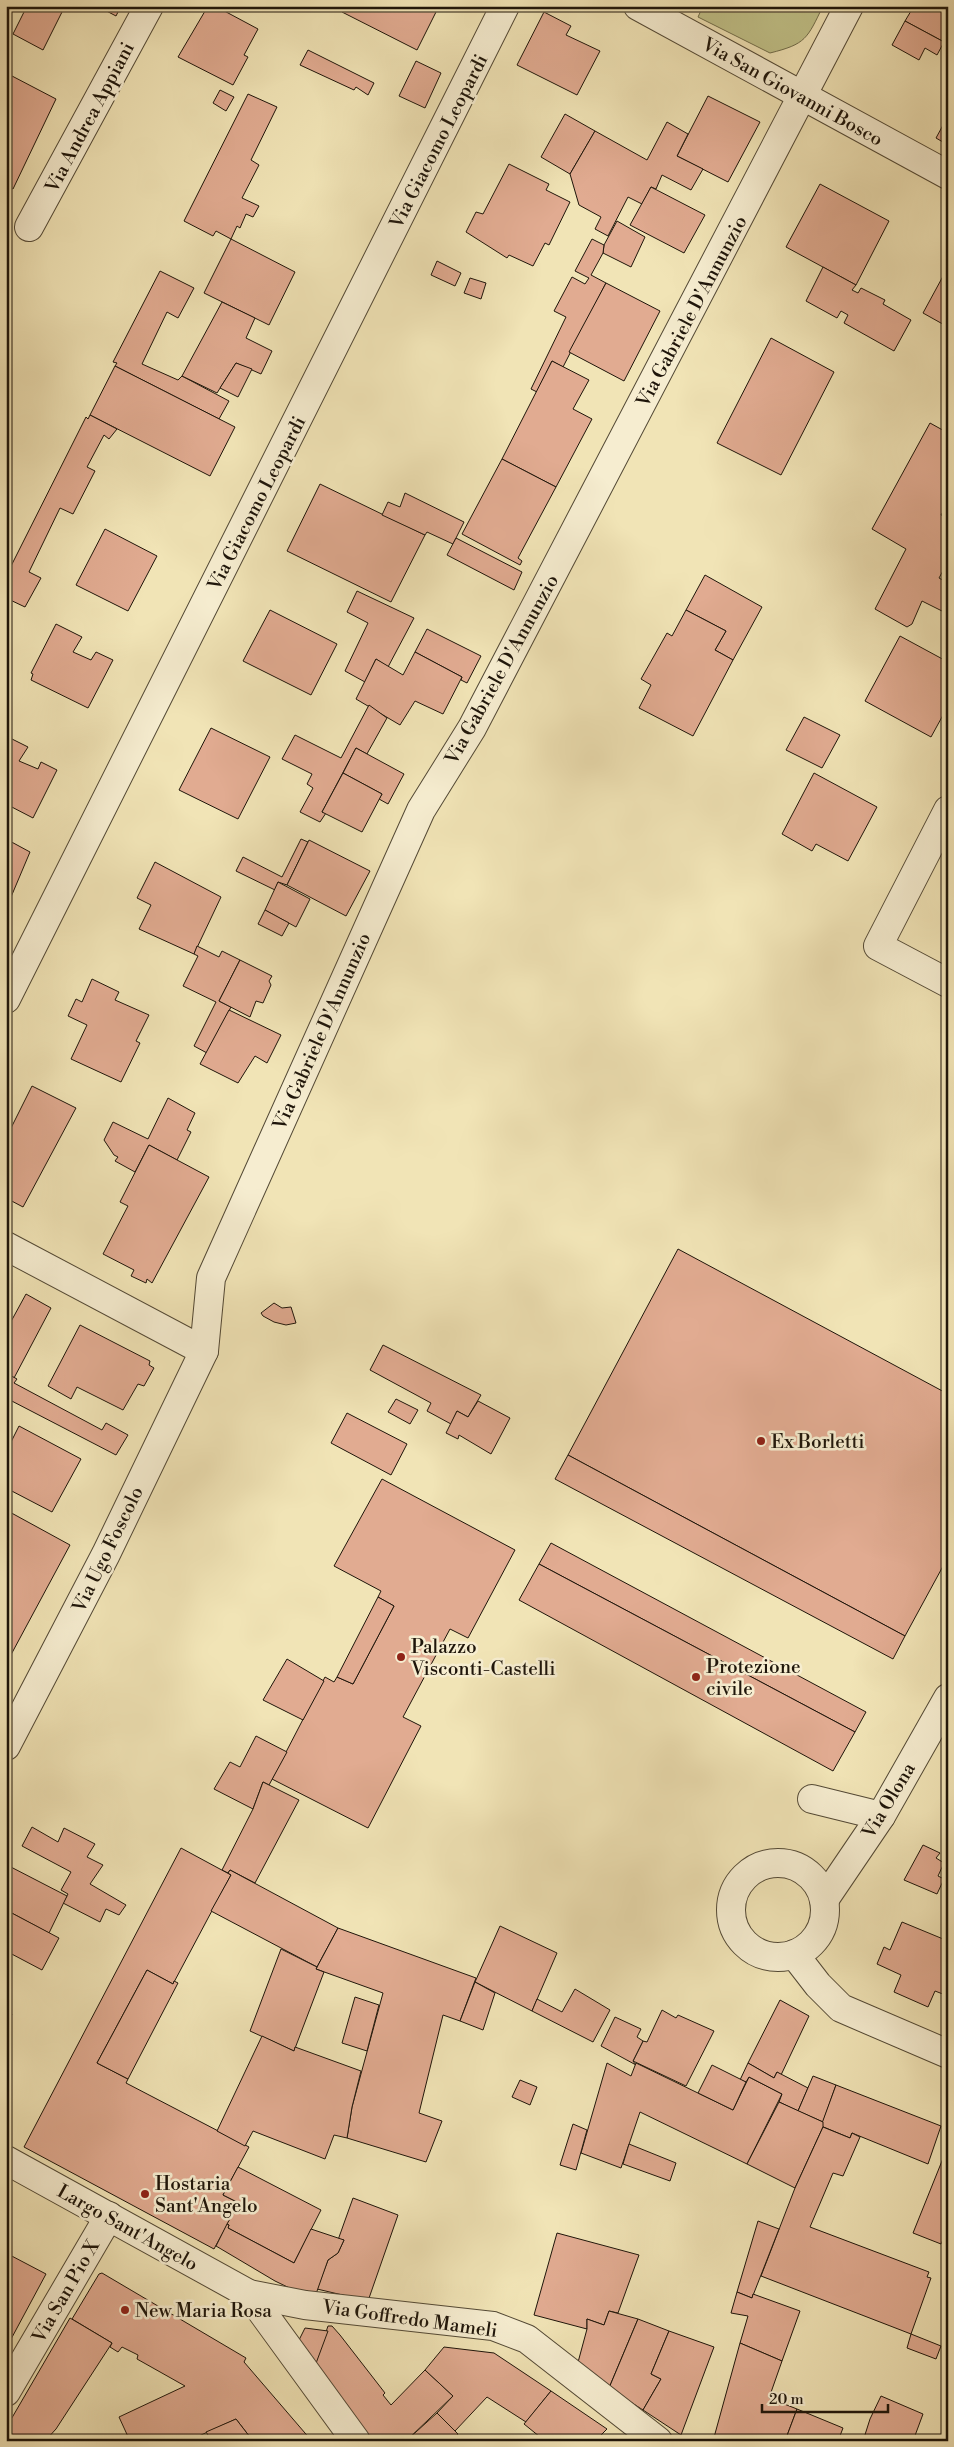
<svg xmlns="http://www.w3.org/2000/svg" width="954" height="2447" font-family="'Libre Bodoni',serif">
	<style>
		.green { fill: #c1c289; stroke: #706c4a }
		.building { fill: #e1ab91; stroke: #1e150a }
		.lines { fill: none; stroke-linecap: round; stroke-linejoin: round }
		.minor-casing { stroke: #534935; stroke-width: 30 }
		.minor { stroke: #f6edd0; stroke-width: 28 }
		.poi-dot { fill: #8f2418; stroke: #f6edd0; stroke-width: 2 }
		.labels { text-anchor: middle; stroke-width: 5; stroke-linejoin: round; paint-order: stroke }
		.street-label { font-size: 19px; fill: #1e150a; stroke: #f6edd0 }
		.poi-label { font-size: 19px; fill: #1e150a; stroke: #f6edd0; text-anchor: start }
	</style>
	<rect width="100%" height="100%" fill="#f1e4b6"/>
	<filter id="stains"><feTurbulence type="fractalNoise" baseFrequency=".004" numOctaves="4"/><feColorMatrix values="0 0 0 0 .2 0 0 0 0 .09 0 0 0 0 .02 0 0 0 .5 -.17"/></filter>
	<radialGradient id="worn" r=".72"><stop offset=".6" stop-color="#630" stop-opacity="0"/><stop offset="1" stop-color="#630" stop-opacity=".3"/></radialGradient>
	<path class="green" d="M 703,6 L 823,6 C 807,39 806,44 770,53 L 698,17 Z"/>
	<g class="building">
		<polygon points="27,6 65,6 43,50 13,34"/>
		<polygon points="97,6 121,6 116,16"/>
		<polygon points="215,6 258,29 244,55 248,57 233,85 178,57 208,6"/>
		<polygon points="345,6 439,6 417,50 342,12"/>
		<polygon points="914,6 948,6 948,44 905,21"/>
		<polygon points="544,12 571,26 566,35 600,51 577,95 517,65"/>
		<polygon points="905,21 944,42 937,55 925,48 919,60 892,45"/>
		<polygon points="308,50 374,83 368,95 356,87 354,90 300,65"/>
		<polygon points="416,61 441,73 425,108 399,96"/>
		<polygon points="12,76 56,99 13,189 6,186 6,87"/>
		<polygon points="220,90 234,97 226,111 213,103"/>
		<polygon points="248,94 277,107 251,160 259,165 242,198 259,206 253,217 246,214 240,228 237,226 231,239 216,231 213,236 184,221"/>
		<polygon points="708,96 760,122 728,182 677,156"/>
		<polygon points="565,114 595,131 570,174 541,157"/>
		<polygon points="948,116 948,145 936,138"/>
		<polygon points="667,122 688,134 677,156 703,169 691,190 662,175 656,189 651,187 642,204 628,197 608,236 595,229 601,217 579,205 570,174 595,131 647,160"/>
		<polygon points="509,164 549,184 546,190 570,202 549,245 545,243 533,266 509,255 507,258 466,232 476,212 483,214"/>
		<polygon points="820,184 889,221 856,285 786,247"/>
		<polygon points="651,187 705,215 684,253 630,225"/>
		<polygon points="617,221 645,237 631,267 603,253 604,245"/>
		<polygon points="231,239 295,272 269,325 204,293"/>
		<polygon points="592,239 604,245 603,253 591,275 606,283 563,367 552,361 537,392 531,389 566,317 554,311 572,277 585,284 589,278 575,271"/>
		<polygon points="437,261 461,273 455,286 431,275"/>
		<polygon points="823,267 856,285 852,290 858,293 861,288 885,300 883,304 911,320 894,351 844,323 848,315 841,311 837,318 806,301"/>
		<polygon points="948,267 948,327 923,313"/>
		<polygon points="160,271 194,288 178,318 167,312 142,364 178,380 182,376 229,401 219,419 115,366 117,363 113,362"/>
		<polygon points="470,278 486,283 481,299 464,293"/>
		<polygon points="606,283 660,311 624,381 569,352"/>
		<polygon points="222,302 255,318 246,338 272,351 261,374 236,363 217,393 182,376"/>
		<polygon points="771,338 834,372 781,475 717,443"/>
		<polygon points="552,361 589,380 573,409 592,419 556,487 502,459"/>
		<polygon points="236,363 252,369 238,397 220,388"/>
		<polygon points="115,366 235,427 210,476 90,415"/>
		<polygon points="90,415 117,429 109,439 104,435 87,467 95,471 73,514 60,508 29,572 41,578 25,607 6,598 6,576 86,417 88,419"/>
		<polygon points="930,423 948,433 948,504 941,515 948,519 948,568 947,571 944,569 939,578 948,583 948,614 922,601 912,624 907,627 875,609 906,549 872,529"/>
		<polygon points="502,459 556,487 518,558 522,561 520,565 462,534"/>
		<polygon points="320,484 425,535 391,602 287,551"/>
		<polygon points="405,493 464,522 453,544 427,532 425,535 382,515 388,502 400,507"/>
		<polygon points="105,529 157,556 128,611 76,585"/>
		<polygon points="456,538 522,572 514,590 447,555"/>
		<polygon points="705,575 762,607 733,660 715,650 726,631 686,610"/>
		<polygon points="357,591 414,618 388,667 376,659 365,682 345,671 368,623 347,612"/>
		<polygon points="270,610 337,644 311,695 243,661"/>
		<polygon points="686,610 726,631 715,650 733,660 693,736 639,708 651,685 641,679 667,633 672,636"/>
		<polygon points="56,624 82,637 73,652 91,660 96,652 113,660 88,708 31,680 33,674 31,673"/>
		<polygon points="427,629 481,656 467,683 461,680 462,677 415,652"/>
		<polygon points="900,636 948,662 948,706 931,737 865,701"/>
		<polygon points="415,652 462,677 443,714 415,701 400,725 356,699 376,659 403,675"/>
		<polygon points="369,705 387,718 368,752 367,754 356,748 322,812 326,813 320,822 300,812 313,788 307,784 312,774 282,759 295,735 341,758"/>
		<polygon points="804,717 840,735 822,768 786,750"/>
		<polygon points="211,728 270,757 238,819 179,790"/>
		<polygon points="6,736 28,747 19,761 38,769 41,762 57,770 33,818 6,804"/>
		<polygon points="356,748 404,774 388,804 379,799 382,794 343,773"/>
		<polygon points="343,773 382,794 362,832 322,812"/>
		<polygon points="814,773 877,807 848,861 816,844 812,851 782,834"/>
		<polygon points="6,839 30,852 11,897 6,894"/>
		<polygon points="301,839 308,842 287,885 278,882 275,890 236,871 243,857 282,877"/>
		<polygon points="309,840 370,871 346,916 287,885"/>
		<polygon points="155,862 221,897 194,954 139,929 151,905 137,898"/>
		<polygon points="278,882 310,899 296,927 265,910"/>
		<polygon points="265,910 289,923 282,936 258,924"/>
		<polygon points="197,946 219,957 222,951 240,960 219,1001 231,1007 207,1053 194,1046 216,1002 183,986 198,956 194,954"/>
		<polygon points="240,960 272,976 269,981 271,985 263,1003 256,1001 250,1017 219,1001"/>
		<polygon points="92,979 119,992 115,1000 149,1015 136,1041 140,1043 121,1082 71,1059 87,1025 68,1016 76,999 82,1002"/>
		<polygon points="229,1010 281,1035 267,1063 255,1056 238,1083 200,1064"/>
		<polygon points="32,1086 76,1108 23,1207 6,1198 6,1138"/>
		<polygon points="168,1098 195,1113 187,1130 191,1132 177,1160 149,1145 135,1172 115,1161 118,1157 114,1155 104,1140 113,1122 148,1139"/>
		<polygon points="149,1145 209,1177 152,1283 147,1279 146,1283 131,1276 134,1270 103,1254 128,1206 120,1202"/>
		<polygon points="678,1249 948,1394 948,1557 905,1636 568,1455"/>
		<polygon points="26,1294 51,1308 14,1378 6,1373 6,1326 8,1327"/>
		<polygon points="274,1303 282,1308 291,1307 296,1323 286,1325 274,1322 263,1316 261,1313"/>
		<polygon points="80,1325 150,1361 149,1365 154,1368 144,1386 138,1384 123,1410 77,1387 71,1399 48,1386"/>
		<polygon points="383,1345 481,1395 468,1417 457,1411 451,1424 427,1411 431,1403 370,1370"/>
		<polygon points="6,1373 17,1379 14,1383 102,1430 106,1423 128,1435 116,1455 6,1398"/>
		<polygon points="396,1399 418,1410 410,1424 388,1412"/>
		<polygon points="478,1401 510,1418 491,1454 459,1435 458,1439 446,1433 457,1411 468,1417"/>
		<polygon points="347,1413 407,1444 391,1475 331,1443"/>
		<polygon points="19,1426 81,1459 52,1512 6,1488 6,1452"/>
		<polygon points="568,1455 905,1636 893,1659 555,1479"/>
		<polygon points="382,1479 515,1550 468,1638 450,1629 403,1717 421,1726 368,1828 272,1779 325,1677 334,1682 337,1677 353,1684 394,1606 378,1597 381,1591 334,1566"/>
		<polygon points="6,1510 70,1545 6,1664"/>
		<polygon points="551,1543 866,1712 855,1732 539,1564"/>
		<polygon points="539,1564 855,1732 833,1771 519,1600"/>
		<polygon points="378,1597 394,1606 353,1684 337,1677"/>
		<polygon points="287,1659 324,1681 303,1720 263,1700"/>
		<polygon points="256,1736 287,1752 269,1785 263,1782 253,1809 214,1789 230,1762 240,1767"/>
		<polygon points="263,1782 299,1800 255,1883 230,1870 228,1873 222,1870 253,1809"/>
		<polygon points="32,1827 58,1842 64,1828 95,1844 87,1857 103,1865 90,1884 126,1905 119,1915 106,1909 100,1922 63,1903 68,1894 61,1890 71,1872 22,1846"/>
		<polygon points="923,1845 940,1853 936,1858 944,1863 938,1876 944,1879 937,1894 904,1880"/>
		<polygon points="181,1848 231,1875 173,1984 147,1970 97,2063 128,2079 126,2083 249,2147 223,2195 239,2203 214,2249 24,2147"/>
		<polygon points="7,1865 67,1896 49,1933 6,1910"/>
		<polygon points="230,1870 338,1928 317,1967 211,1911 231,1875 228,1873"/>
		<polygon points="6,1910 59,1938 42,1970 6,1951"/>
		<polygon points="902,1922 948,1941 948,1996 935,1991 928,2007 894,1992 901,1975 877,1964 884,1947 890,1950"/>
		<polygon points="500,1926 557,1953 532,2011 475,1982"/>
		<polygon points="338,1928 476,1978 460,2021 443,2015 419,2113 442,2121 426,2162 347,2138 352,2107 383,1993 316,1969"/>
		<polygon points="281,1949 317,1967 316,1969 324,1972 294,2051 250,2031"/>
		<polygon points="147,1970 173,1984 174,1981 178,1983 128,2079 97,2063"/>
		<polygon points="475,1982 495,1993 483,2030 460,2021"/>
		<polygon points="575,1989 610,2010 593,2042 532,2011 537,1999 562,2012"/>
		<polygon points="355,1997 379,2005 367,2051 342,2043"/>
		<polygon points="780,2000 809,2016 781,2075 777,2072 774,2078 748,2063"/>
		<polygon points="6,2010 12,2014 6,2026"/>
		<polygon points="662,2010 676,2018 678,2015 714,2031 686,2086 633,2061 643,2041 647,2042"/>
		<polygon points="615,2017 641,2029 637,2037 643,2041 633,2061 636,2065 601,2046"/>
		<polygon points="262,2036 294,2051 295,2047 361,2071 352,2107 347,2138 334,2135 325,2159 253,2131 245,2146 217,2131"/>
		<polygon points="607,2063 631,2076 636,2063 733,2110 749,2077 782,2094 747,2164 640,2112 621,2168 581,2153"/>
		<polygon points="748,2063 774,2078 777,2072 808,2088 798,2111 779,2102 782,2094 749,2077 746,2082 740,2080"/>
		<polygon points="712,2065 746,2082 733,2110 698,2093"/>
		<polygon points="813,2076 836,2085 823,2122 798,2111"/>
		<polygon points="520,2080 537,2087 530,2105 512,2097"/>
		<polygon points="836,2085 941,2126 928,2164 852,2133 850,2138 821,2126"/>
		<polygon points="779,2102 823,2122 823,2127 795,2188 747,2164"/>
		<polygon points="573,2124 587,2130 576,2170 560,2165"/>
		<polygon points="823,2127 850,2138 852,2133 860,2137 843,2176 833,2173 810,2227 929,2272 927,2277 931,2278 911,2334 761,2276 795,2188"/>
		<polygon points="629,2144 676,2163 670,2181 623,2164"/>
		<polygon points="948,2146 948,2229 941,2244 913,2233"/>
		<polygon points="238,2167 321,2210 294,2263 228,2228 229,2225 227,2224 239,2203 223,2195"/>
		<polygon points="353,2198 398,2215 368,2301 317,2289 328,2260 338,2253 344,2240 338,2240"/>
		<polygon points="758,2221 779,2229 752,2298 737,2292"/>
		<polygon points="227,2224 229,2225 228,2228 294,2263 311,2229 344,2240 338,2253 328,2260 316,2294 302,2294 275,2281 216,2246"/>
		<polygon points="557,2233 639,2255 618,2313 609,2311 604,2325 587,2319 587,2329 534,2315"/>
		<polygon points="6,2253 46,2274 10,2341 6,2339"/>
		<polygon points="102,2273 246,2358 244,2362 311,2440 253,2441 236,2419 188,2441 130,2441 119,2417 185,2386 137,2359 138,2355 122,2347 118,2352 110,2347 112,2343 72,2319 99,2274"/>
		<polygon points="737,2292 752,2298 753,2294 800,2311 782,2361 740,2343 748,2316 731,2313"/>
		<polygon points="609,2311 638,2319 609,2388 577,2366 587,2329 587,2319 604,2325"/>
		<polygon points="70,2318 112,2343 56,2429 45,2441 6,2441 6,2428"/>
		<polygon points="638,2319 669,2331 651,2374 661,2379 643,2410 609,2388"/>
		<polygon points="328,2326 332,2326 340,2335 385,2393 383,2395 391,2405 425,2370 453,2396 406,2441 373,2441 314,2367"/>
		<polygon points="305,2328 328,2331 315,2366 297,2344"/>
		<polygon points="669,2331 714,2347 681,2435 643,2410 661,2379 651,2374"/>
		<polygon points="911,2334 941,2346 936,2359 907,2348"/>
		<polygon points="740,2343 782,2361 769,2398 797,2409 785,2441 713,2441"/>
		<polygon points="444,2347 494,2353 551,2391 526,2422 487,2397 455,2431 437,2413 453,2396 425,2370"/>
		<polygon points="551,2391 607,2429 595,2441 545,2441 524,2424"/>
		<polygon points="881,2396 923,2414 913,2441 863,2441 870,2419"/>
		<polygon points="797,2409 843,2428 838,2441 785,2441"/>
		<polygon points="437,2413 458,2434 452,2441 406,2441"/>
		<polygon points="236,2419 253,2441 212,2441 206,2432"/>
		<polygon points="602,2435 611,2441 595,2441"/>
	</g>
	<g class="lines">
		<g class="minor-casing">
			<g id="minor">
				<polyline points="638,6 948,175"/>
				<polyline points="29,227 149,6"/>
				<polyline points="948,810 878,946 948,983"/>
				<polyline points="6,999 505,6"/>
				<polyline points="6,1246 204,1351"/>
				<polyline points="6,1746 106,1554 204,1351 211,1278 421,810 472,728 849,6"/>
				<polyline points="812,1799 881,1816"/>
				<circle cx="778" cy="1910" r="47"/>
				<polyline points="824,1900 881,1816 948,1698"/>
				<polyline points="794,1954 818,1985 841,2008 948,2054"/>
				<polyline points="6,2160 249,2294 305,2305 493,2326 527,2339 658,2441"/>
				<polyline points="249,2294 356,2441"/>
				<polyline points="6,2392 109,2216"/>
			</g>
		</g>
		<use href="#minor" class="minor"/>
	</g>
	<g class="poi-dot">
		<circle cx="761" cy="1441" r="5"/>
		<circle cx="401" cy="1657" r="5"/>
		<circle cx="696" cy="1677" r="5"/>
		<circle cx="145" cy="2194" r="5"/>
		<circle cx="125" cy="2310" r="5"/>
	</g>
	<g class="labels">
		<g class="street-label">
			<text transform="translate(793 91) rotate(29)" y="7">Via San Giovanni Bosco</text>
			<text transform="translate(89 117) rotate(-62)" y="7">Via Andrea Appiani</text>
			<text transform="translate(438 141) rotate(-63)" y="7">Via Giacomo Leopardi</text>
			<text transform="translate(691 311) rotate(-62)" y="7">Via Gabriele D'Annunzio</text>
			<text transform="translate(256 503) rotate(-63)" y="7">Via Giacomo Leopardi</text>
			<text transform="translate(501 669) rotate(-61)" y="7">Via Gabriele D'Annunzio</text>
			<text transform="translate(321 1031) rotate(-66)" y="7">Via Gabriele D'Annunzio</text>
			<text transform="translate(107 1549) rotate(-64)" y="7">Via Ugo Foscolo</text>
			<text transform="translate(888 1800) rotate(-59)" y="7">Via Olona</text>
			<text transform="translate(128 2227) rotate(29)" y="7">Largo Sant'Angelo</text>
			<text transform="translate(65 2291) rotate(-60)" y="7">Via San Pio X</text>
			<text transform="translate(410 2318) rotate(8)" y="7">Via Goffredo Mameli</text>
		</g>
		<g class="poi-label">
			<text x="771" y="1448">Ex Borletti</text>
			<text x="411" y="1653">Palazzo<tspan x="411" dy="22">Visconti-Castelli</tspan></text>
			<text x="706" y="1673">Protezione<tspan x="706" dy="22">civile</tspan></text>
			<text x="155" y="2190">Hostaria<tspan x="155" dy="22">Sant'Angelo</tspan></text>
			<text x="135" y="2317">New Maria Rosa</text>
		</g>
	</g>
	<rect width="954" height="2447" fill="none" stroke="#f1e4b6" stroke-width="25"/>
	<rect x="8" y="8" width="939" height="2432" fill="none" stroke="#1e150a" stroke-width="2.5"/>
	<rect x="12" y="12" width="929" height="2422" fill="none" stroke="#1e150a"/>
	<path d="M762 2404v8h126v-8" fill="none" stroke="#1e150a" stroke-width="2.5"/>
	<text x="769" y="2404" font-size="15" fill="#1e150a" stroke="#f6edd0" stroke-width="4" paint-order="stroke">20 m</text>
	<rect width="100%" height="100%" filter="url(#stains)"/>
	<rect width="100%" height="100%" fill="url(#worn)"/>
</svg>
